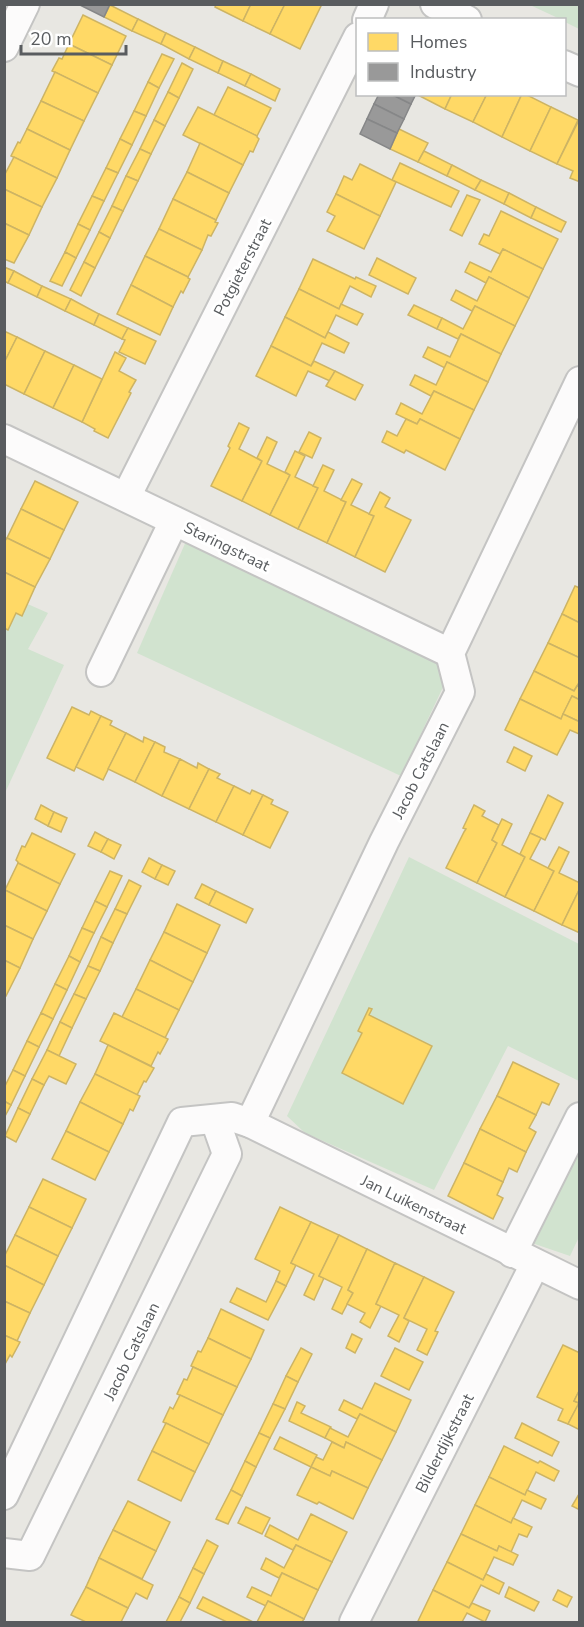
<svg xmlns="http://www.w3.org/2000/svg" width="584" height="1627" font-family="'Nunito Sans',sans-serif">
	<style>
		.green { fill: #d1e3cf }
		.homes { fill: #ffd966; stroke: #cdb464; stroke-width: 1.5 }
		.industry { fill: #999; stroke: #868788; stroke-width: 1.5 }
		.lines { fill: none; stroke-linecap: round; stroke-linejoin: round }
		.minor-casing { stroke: #c4c4c3; stroke-width: 32 }
		.minor { stroke: #fcfbfb; stroke-width: 28 }
		.labels { text-anchor: middle; stroke-width: 6; stroke-linejoin: round; paint-order: stroke }
		.street-label { font-size: 16px; fill: #595c5f; stroke: #fff }
	</style>
	<rect width="100%" height="100%" fill="#e8e7e2"/>
	<g class="green">
		<polygon points="530,5 579,5 579,29 565,22 564,20 560,19"/>
		<polygon points="187,539 437,660 445,683 401,776 137,653"/>
		<polygon points="5,594 48,613 28,649 64,665 5,793"/>
		<polygon points="409,857 579,944 579,1081 508,1046 434,1190 305,1133 287,1116"/>
		<polygon points="579,1139 579,1237 570,1256 532,1243"/>
	</g>
	<g class="homes">
		<polygon points="216,4 251,4 243,21 215,7"/>
		<polygon points="251,4 285,4 270,34 243,21"/>
		<polygon points="285,4 318,4 321,6 300,49 270,34"/>
		<polygon points="110,5 138,19 132,31 104,17"/>
		<polygon points="83,15 126,36 112,65 69,44"/>
		<polygon points="138,19 166,33 161,44 132,31"/>
		<polygon points="166,33 195,47 189,59 161,44"/>
		<polygon points="69,44 112,65 98,93 52,71 59,58 62,59"/>
		<polygon points="195,47 223,61 218,73 189,59"/>
		<polygon points="162,54 174,59 159,88 148,82"/>
		<polygon points="223,61 251,74 245,86 218,73"/>
		<polygon points="182,63 193,69 179,98 168,92"/>
		<polygon points="55,72 98,93 84,121 41,101"/>
		<polygon points="251,74 280,89 275,101 245,86"/>
		<polygon points="148,82 159,88 146,116 134,111"/>
		<polygon points="228,87 271,108 257,136 214,115"/>
		<polygon points="168,92 179,98 165,126 154,120"/>
		<polygon points="416,94 452,94 445,109"/>
		<polygon points="452,94 487,94 473,122 445,109"/>
		<polygon points="487,94 522,94 502,137 473,122"/>
		<polygon points="522,94 525,94 551,107 530,151 502,137"/>
		<polygon points="41,101 84,121 70,150 27,129"/>
		<polygon points="198,107 257,136 257,137 259,139 253,152 250,151 243,165 183,135"/>
		<polygon points="551,107 578,120 557,164 530,151"/>
		<polygon points="134,111 146,116 132,145 120,139"/>
		<polygon points="580,118 580,182 570,178 573,171 557,164"/>
		<polygon points="154,120 165,126 151,154 140,149"/>
		<polygon points="27,129 70,150 57,178 11,156 18,142 20,143"/>
		<polygon points="399,129 428,143 418,162 390,149"/>
		<polygon points="120,139 132,145 118,173 106,168"/>
		<polygon points="200,143 243,165 229,193 187,172"/>
		<polygon points="140,149 151,154 138,181 126,176"/>
		<polygon points="424,151 452,165 447,176 418,162"/>
		<polygon points="14,157 57,178 42,207 4,189 4,176"/>
		<polygon points="400,163 459,191 451,207 392,180"/>
		<polygon points="360,164 396,182 380,216 336,194 344,176 352,180"/>
		<polygon points="452,165 481,180 475,190 447,176"/>
		<polygon points="106,168 118,173 104,201 92,196"/>
		<polygon points="187,172 229,193 216,220 173,199"/>
		<polygon points="126,176 138,181 123,211 112,206"/>
		<polygon points="481,180 509,193 504,204 475,190"/>
		<polygon points="4,189 42,207 29,235 4,223"/>
		<polygon points="509,193 536,207 531,218 504,204"/>
		<polygon points="336,194 380,216 364,249 327,231 335,216 327,212"/>
		<polygon points="467,195 480,200 462,236 450,230"/>
		<polygon points="92,196 104,201 90,230 78,224"/>
		<polygon points="173,199 216,220 215,222 218,223 211,236 208,235 202,250 159,229"/>
		<polygon points="112,206 123,211 110,238 99,232"/>
		<polygon points="536,207 566,222 561,232 531,218"/>
		<polygon points="501,211 558,239 543,269 503,249 500,254 479,244 484,234 489,236"/>
		<polygon points="4,223 29,235 14,263 4,259"/>
		<polygon points="78,224 90,230 76,258 65,252"/>
		<polygon points="159,229 202,250 188,277 145,256"/>
		<polygon points="99,232 110,238 95,268 84,262"/>
		<polygon points="503,249 543,269 529,298 489,277 486,283 465,272 470,262 491,272"/>
		<polygon points="65,252 76,258 62,286 50,281"/>
		<polygon points="145,256 188,277 188,278 190,279 183,293 181,291 173,307 131,285"/>
		<polygon points="377,258 416,278 408,294 369,275"/>
		<polygon points="313,259 355,279 356,277 376,286 371,297 350,286 339,309 299,289"/>
		<polygon points="84,262 95,268 81,296 70,290"/>
		<polygon points="4,267 14,271 8,283 4,281"/>
		<polygon points="14,271 42,286 37,297 8,283"/>
		<polygon points="489,277 529,298 515,326 475,306 472,311 451,300 456,290 477,301"/>
		<polygon points="131,285 173,307 160,335 117,314"/>
		<polygon points="42,286 71,299 65,311 37,297"/>
		<polygon points="299,289 339,309 341,304 363,314 357,325 336,315 325,338 285,317"/>
		<polygon points="71,299 99,314 94,325 65,311"/>
		<polygon points="414,305 442,318 437,329 408,315"/>
		<polygon points="475,306 515,326 501,354 461,334 458,339 437,329 442,318 463,329"/>
		<polygon points="99,314 128,328 122,339 94,325"/>
		<polygon points="285,317 325,338 328,332 349,343 344,353 322,343 311,366 271,346"/>
		<polygon points="128,328 156,341 145,364 119,352 125,340 122,339"/>
		<polygon points="4,331 17,337 4,363"/>
		<polygon points="461,334 501,354 488,382 447,362 445,368 423,357 428,347 450,357"/>
		<polygon points="17,337 45,351 24,394 4,384 4,363"/>
		<polygon points="271,346 311,366 314,361 335,371 330,381 308,371 296,396 256,376"/>
		<polygon points="45,351 74,365 53,408 24,394"/>
		<polygon points="115,352 126,358 119,371 136,380 129,392 131,393 108,438 94,431 95,429 82,422"/>
		<polygon points="447,362 488,382 474,410 434,391 431,396 410,385 415,375 436,385"/>
		<polygon points="74,365 102,379 82,422 53,408"/>
		<polygon points="335,371 363,385 355,400 326,386"/>
		<polygon points="434,391 474,410 460,439 420,419 417,424 396,414 401,403 422,414"/>
		<polygon points="406,419 417,424 420,419 460,439 445,470 406,450 404,453 382,442 387,431 397,436"/>
		<polygon points="239,423 249,428 239,449 262,461 242,501 211,486 230,448 228,446"/>
		<polygon points="309,432 321,438 312,458 299,452"/>
		<polygon points="267,437 277,442 267,464 290,475 270,515 242,501 262,461 257,458"/>
		<polygon points="295,451 305,456 295,477 318,488 298,529 270,515 290,475 285,472"/>
		<polygon points="323,465 334,470 324,491 346,502 327,543 298,529 318,488 313,486"/>
		<polygon points="352,479 362,484 351,505 374,516 355,557 327,543 346,502 341,500"/>
		<polygon points="35,481 78,502 64,530 21,509"/>
		<polygon points="380,492 390,498 385,507 411,520 385,572 355,557 374,516 369,514"/>
		<polygon points="21,509 64,530 50,559 7,538"/>
		<polygon points="7,538 50,559 35,587 4,572 4,542"/>
		<polygon points="4,572 35,587 22,616 16,613 8,630 4,628"/>
		<polygon points="575,586 580,588 580,623 562,614"/>
		<polygon points="562,614 580,623 580,658 548,643"/>
		<polygon points="548,643 580,658 580,681 574,691 534,671"/>
		<polygon points="534,671 574,691 577,686 580,687 580,700 572,696 561,719 520,699"/>
		<polygon points="572,696 580,700 580,722 563,714"/>
		<polygon points="520,699 561,719 563,714 580,722 579,734 570,730 557,755 505,730"/>
		<polygon points="72,707 89,715 91,711 101,716 74,771 47,758"/>
		<polygon points="101,716 112,721 110,725 126,733 103,780 76,767"/>
		<polygon points="126,733 143,742 144,737 155,742 135,782 108,769"/>
		<polygon points="155,742 165,747 164,752 180,759 162,796 135,782"/>
		<polygon points="514,747 532,756 525,771 507,762"/>
		<polygon points="180,759 197,768 198,763 209,769 189,809 162,796"/>
		<polygon points="209,769 220,774 217,778 234,786 216,822 189,809"/>
		<polygon points="234,786 250,794 252,790 263,795 243,835 216,822"/>
		<polygon points="263,795 273,800 271,804 288,812 270,848 243,835"/>
		<polygon points="548,795 563,803 545,840 530,833"/>
		<polygon points="41,805 54,812 48,826 35,819"/>
		<polygon points="474,805 485,811 482,816 499,825 492,840 497,843 477,883 446,868 464,832 466,829 463,828"/>
		<polygon points="54,812 67,818 61,832 48,826"/>
		<polygon points="502,819 512,824 502,845 525,857 505,897 477,883 497,843 492,840"/>
		<polygon points="95,832 108,839 101,852 88,846"/>
		<polygon points="32,833 75,854 60,884 18,863 18,862 16,860 22,846 25,847"/>
		<polygon points="530,833 541,838 530,859 554,871 534,911 505,897 525,857 520,854"/>
		<polygon points="108,839 121,845 114,859 101,852"/>
		<polygon points="559,847 569,852 559,873 580,883 580,888 562,925 534,911 554,871 548,868"/>
		<polygon points="149,858 162,865 155,879 142,872"/>
		<polygon points="18,863 60,884 47,911 5,890"/>
		<polygon points="162,865 175,871 168,885 155,879"/>
		<polygon points="110,871 122,876 107,907 95,901"/>
		<polygon points="129,880 141,886 127,914 115,909"/>
		<polygon points="202,884 216,891 209,905 195,898"/>
		<polygon points="580,888 580,933 562,925"/>
		<polygon points="5,890 47,911 33,939 4,925"/>
		<polygon points="216,891 253,909 246,923 209,905"/>
		<polygon points="95,901 107,907 94,933 82,928"/>
		<polygon points="177,904 220,925 207,953 164,932"/>
		<polygon points="115,909 127,914 113,943 101,937"/>
		<polygon points="4,925 33,939 20,968 4,960"/>
		<polygon points="82,928 94,933 80,962 69,956"/>
		<polygon points="164,932 207,953 193,982 150,960"/>
		<polygon points="101,937 113,943 100,971 88,966"/>
		<polygon points="69,956 80,962 67,990 55,984"/>
		<polygon points="4,960 20,968 6,996 4,995"/>
		<polygon points="150,960 193,982 179,1010 136,989"/>
		<polygon points="88,966 100,971 86,999 74,994"/>
		<polygon points="55,984 67,990 53,1019 41,1013"/>
		<polygon points="136,989 179,1010 165,1038 122,1017"/>
		<polygon points="74,994 86,999 72,1028 60,1022"/>
		<polygon points="369,1008 372,1009 369,1015 432,1046 403,1104 342,1073 362,1033 358,1031"/>
		<polygon points="41,1013 53,1019 39,1047 27,1041"/>
		<polygon points="114,1013 168,1039 160,1054 158,1052 151,1066 100,1041"/>
		<polygon points="60,1022 72,1028 59,1056 47,1050"/>
		<polygon points="27,1041 39,1047 25,1076 13,1070"/>
		<polygon points="108,1045 154,1068 146,1082 144,1081 137,1095 95,1074"/>
		<polygon points="47,1050 76,1064 66,1084 49,1076 44,1085 32,1079"/>
		<polygon points="513,1062 559,1084 549,1105 542,1102 536,1115 497,1096"/>
		<polygon points="13,1070 25,1076 11,1105 4,1101 4,1088"/>
		<polygon points="95,1074 140,1096 133,1111 130,1109 123,1124 80,1102"/>
		<polygon points="32,1079 44,1085 30,1114 18,1108"/>
		<polygon points="497,1096 536,1115 529,1128 536,1132 526,1152 480,1129"/>
		<polygon points="4,1101 11,1105 4,1118"/>
		<polygon points="80,1102 123,1124 109,1152 66,1131"/>
		<polygon points="18,1108 30,1114 16,1142 5,1136"/>
		<polygon points="480,1129 526,1152 517,1172 509,1168 503,1182 464,1163"/>
		<polygon points="66,1131 109,1152 95,1180 52,1159"/>
		<polygon points="464,1163 503,1182 497,1195 503,1198 493,1219 448,1196"/>
		<polygon points="43,1179 86,1199 72,1228 29,1207"/>
		<polygon points="29,1207 72,1228 58,1256 15,1235"/>
		<polygon points="280,1207 311,1222 291,1263 296,1265 286,1286 276,1281 280,1271 255,1259"/>
		<polygon points="311,1222 339,1235 319,1276 324,1278 314,1300 304,1295 314,1274 291,1263"/>
		<polygon points="15,1235 58,1256 44,1285 4,1265 4,1257"/>
		<polygon points="339,1235 367,1249 348,1290 353,1293 342,1314 332,1309 342,1287 319,1276"/>
		<polygon points="367,1249 395,1263 376,1304 381,1306 370,1328 360,1322 365,1313 347,1304 353,1293 348,1290"/>
		<polygon points="395,1263 424,1277 404,1318 409,1321 399,1342 388,1336 399,1315 376,1304"/>
		<polygon points="4,1265 44,1285 30,1313 4,1301"/>
		<polygon points="424,1277 454,1292 435,1331 438,1332 427,1355 417,1350 427,1329 404,1318"/>
		<polygon points="276,1281 286,1286 268,1320 230,1302 237,1288 266,1302"/>
		<polygon points="4,1301 30,1313 17,1341 4,1335"/>
		<polygon points="221,1309 264,1330 251,1359 208,1338"/>
		<polygon points="352,1334 362,1339 355,1353 346,1348"/>
		<polygon points="4,1335 20,1342 12,1357 10,1355 4,1366"/>
		<polygon points="208,1338 251,1359 237,1387 191,1366 198,1351 201,1352"/>
		<polygon points="563,1345 580,1353 580,1389 574,1401 579,1403 568,1424 558,1420 563,1409 537,1397"/>
		<polygon points="301,1348 312,1354 298,1382 286,1376"/>
		<polygon points="395,1348 423,1362 409,1390 381,1376"/>
		<polygon points="193,1367 237,1387 223,1415 177,1394 184,1379 187,1380"/>
		<polygon points="286,1376 298,1382 285,1409 273,1404"/>
		<polygon points="375,1383 411,1400 396,1432 360,1414 357,1419 339,1410 344,1400 362,1409"/>
		<polygon points="580,1389 580,1430 568,1424 579,1403 574,1401"/>
		<polygon points="180,1395 223,1415 209,1444 163,1422 170,1407 173,1409"/>
		<polygon points="297,1402 305,1406 301,1413 331,1427 325,1438 289,1421"/>
		<polygon points="273,1404 285,1409 270,1438 259,1433"/>
		<polygon points="360,1414 396,1432 382,1460 346,1442 344,1448 325,1438 330,1428 348,1437"/>
		<polygon points="166,1423 209,1444 195,1472 152,1451"/>
		<polygon points="522,1423 559,1442 552,1456 515,1438"/>
		<polygon points="259,1433 270,1438 256,1467 245,1461"/>
		<polygon points="280,1437 317,1455 311,1467 274,1449"/>
		<polygon points="332,1442 344,1448 346,1442 382,1460 368,1488 332,1471 330,1476 311,1467 316,1457 323,1460"/>
		<polygon points="504,1446 538,1463 540,1461 559,1471 554,1481 536,1472 525,1495 489,1477"/>
		<polygon points="152,1451 195,1472 181,1501 138,1480"/>
		<polygon points="245,1461 256,1467 242,1496 231,1490"/>
		<polygon points="311,1467 330,1476 332,1471 368,1488 353,1519 319,1502 317,1504 297,1495"/>
		<polygon points="489,1477 525,1495 527,1490 546,1499 541,1509 522,1500 511,1523 475,1505"/>
		<polygon points="231,1490 242,1496 228,1524 216,1519"/>
		<polygon points="579,1494 580,1494 580,1510 572,1506"/>
		<polygon points="128,1501 170,1522 156,1551 113,1530"/>
		<polygon points="475,1505 511,1523 513,1518 532,1527 527,1537 519,1534 511,1552 499,1546 497,1551 461,1534"/>
		<polygon points="246,1507 270,1518 262,1534 238,1523"/>
		<polygon points="311,1514 347,1532 332,1562 296,1545 293,1550 265,1536 270,1525 298,1540"/>
		<polygon points="113,1530 156,1551 142,1579 99,1558"/>
		<polygon points="461,1534 497,1551 499,1546 518,1555 513,1565 494,1557 483,1580 447,1562"/>
		<polygon points="207,1540 218,1546 204,1574 193,1568"/>
		<polygon points="296,1545 332,1562 318,1590 282,1573 279,1578 261,1569 266,1558 284,1568"/>
		<polygon points="99,1558 153,1585 147,1599 136,1593 128,1608 86,1587"/>
		<polygon points="447,1562 483,1580 486,1574 504,1583 499,1594 481,1585 469,1608 433,1590"/>
		<polygon points="193,1568 204,1574 190,1603 179,1597"/>
		<polygon points="282,1573 318,1590 304,1619 268,1601 266,1606 247,1597 252,1587 271,1596"/>
		<polygon points="86,1587 128,1608 121,1622 86,1622 71,1615"/>
		<polygon points="509,1587 539,1602 534,1611 505,1597"/>
		<polygon points="433,1590 469,1608 472,1603 490,1611 485,1622 467,1613 462,1622 421,1622 418,1621"/>
		<polygon points="558,1590 572,1597 567,1607 553,1600"/>
		<polygon points="179,1597 190,1603 180,1622 166,1622"/>
		<polygon points="203,1597 253,1622 227,1622 197,1608"/>
		<polygon points="268,1601 304,1619 302,1622 257,1622"/>
	</g>
	<g class="industry">
		<polygon points="78,4 110,4 104,17"/>
		<polygon points="379,94 391,94 411,104 404,119 374,104"/>
		<polygon points="391,94 416,94 411,104"/>
		<polygon points="374,104 404,119 397,133 367,119"/>
		<polygon points="367,119 397,133 390,149 360,134"/>
	</g>
	<g class="lines">
		<g class="minor-casing">
			<g id="minor">
				<polyline points="435,4 467,20"/>
				<polyline points="367,20 374,4"/>
				<polyline points="4,47 25,4"/>
				<polyline points="564,65 580,72"/>
				<polyline points="4,439 450,653"/>
				<polyline points="126,497 358,37"/>
				<polyline points="101,672 174,521"/>
				<polyline points="250,1123 580,1285"/>
				<polyline points="512,1253 580,1117"/>
				<polyline points="4,1495 182,1122 232,1117 250,1123 384,842 460,692 450,653 580,381"/>
				<polyline points="4,1553 30,1556 227,1154 215,1120"/>
				<polyline points="354,1622 535,1264"/>
			</g>
		</g>
		<use href="#minor" class="minor"/>
	</g>
	<g class="labels">
		<g class="street-label">
			<text transform="translate(242 267) rotate(-63)" y="6">Potgieterstraat</text>
			<text transform="translate(227 546) rotate(26)" y="6">Staringstraat</text>
			<text transform="translate(420 770) rotate(-63)" y="6">Jacob Catslaan</text>
			<text transform="translate(414 1204) rotate(26)" y="6">Jan Luikenstraat</text>
			<text transform="translate(131 1351) rotate(-64)" y="6">Jacob Catslaan</text>
			<text transform="translate(444 1443) rotate(-63)" y="6">Bilderdijkstraat</text>
		</g>
	</g>
	<rect width="584" height="1627" fill="none" stroke="#595c5f" stroke-width="12"/>
	<rect x="356" y="18" width="210" height="78" fill="#ffffff" stroke="#bdbebf" stroke-width="1.5"/>
	<rect x="368" y="33" width="30" height="18" fill="#ffd966" stroke="#bdbebf" stroke-width="1.5"/>
	<text x="410" y="48" font-size="18" fill="#595c5f">Homes</text>
	<rect x="368" y="63" width="30" height="18" fill="#999999" stroke="#bdbebf" stroke-width="1.5"/>
	<text x="410" y="78" font-size="18" fill="#595c5f">Industry</text>
	<path d="M21 45v9h105v-9" fill="none" stroke="#595c5f" stroke-width="3"/>
	<text x="30" y="45" font-size="18" fill="#595c5f" stroke="#ffffff" stroke-width="4.5" paint-order="stroke">20 m</text>
</svg>
